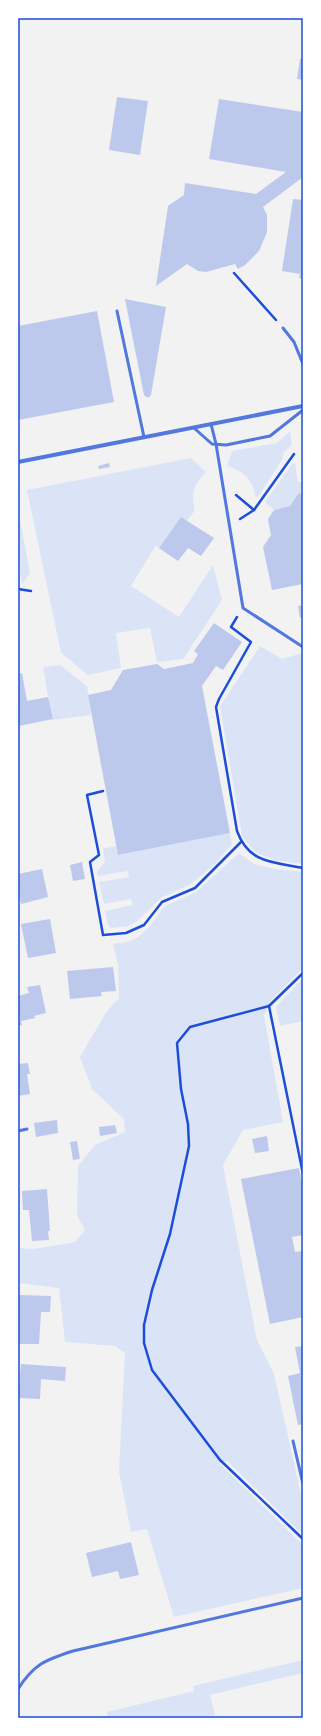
<svg xmlns="http://www.w3.org/2000/svg" width="321" height="1736" font-family="Quicksand,sans-serif">
	<style>
		.green { fill: #dbe4f7 }
		.building { fill: #bdc9ec }
		.lines { fill: none; stroke-linecap: round; stroke-linejoin: round }
		.path { stroke: #1d4ed8; stroke-width: 2.5 }
		.service { stroke: #5277de; stroke-width: 3 }
		.minor { stroke: #5277de; stroke-width: 4 }
		.neatline { fill: none; stroke: #1d4ed8; stroke-width: 1.5 }
	</style>
	<rect width="100%" height="100%" fill="#f2f2f2"/>
	<g class="green">
		<path d="M 290,431 L 292,445 L 284,452 L 282,460 L 258,497 L 255,496 C 253,479 243,471 227,466 L 232,451 L 277,443 Z"/>
		<path d="M 191,458 L 206,472 C 195,482 190,495 195,510 L 187,521 L 159,548 L 156,545 L 131,586 L 179,617 L 213,565 L 222,600 L 183,659 L 157,662 L 150,628 L 116,633 L 121,668 L 88,675 L 61,653 L 27,490 Z"/>
		<polygon points="295,463 298,482 303,482 303,493 290,506 274,510 265,502 292,464"/>
		<polygon points="18,509 30,573 22,584 18,560"/>
		<polygon points="260,646 282,659 303,653 303,864 274,860 255,852 242,836 220,706"/>
		<polygon points="60,665 87,686 91,715 52,720 43,667"/>
		<polygon points="230,833 232,844 214,865 191,884 161,898 136,922 128,926 111,928 108,925 105,911 132,905 131,899 104,904 99,882 129,877 128,871 98,876 97,872 105,862 103,849 116,846 118,855"/>
		<polygon points="239,853 254,864 275,869 303,872 303,968 271,1001 264,1015 283,1122 243,1130 223,1165 257,1340 274,1374 303,1503 303,1535 227,1461 219,1463 303,1545 303,1588 174,1617 147,1529 131,1532 119,1472 125,1353 115,1346 65,1342 59,1288 18,1283 18,1248 33,1249 75,1242 85,1230 77,1215 78,1166 95,1145 125,1132 124,1119 92,1089 80,1057 107,1011 119,998 118,965 113,944 127,942 138,937 148,928 165,906 196,892"/>
		<polygon points="303,978 303,1021 280,1026 276,1007"/>
		<polygon points="303,1660 303,1673 210,1695 215,1715 199,1718 108,1718 107,1712 194,1691 193,1686"/>
	</g>
	<g class="building">
		<polygon points="300,59 303,59 303,80 297,79"/>
		<polygon points="117,97 148,101 140,155 109,150"/>
		<polygon points="219,99 303,112 303,177 263,207 267,215 267,232 259,251 245,265 238,269 235,264 206,272 198,271 187,264 156,286 168,206 184,195 185,183 256,194 286,172 209,159"/>
		<polygon points="293,199 303,200 303,279 299,278 300,274 282,271"/>
		<polygon points="125,299 166,307 151,395 148,398 144,395"/>
		<polygon points="97,311 114,402 18,420 18,326"/>
		<polygon points="109,463 110,467 99,469 98,466"/>
		<polygon points="303,493 303,584 272,590 263,547 271,535 268,519 274,510 290,506 298,494"/>
		<polygon points="181,517 214,538 201,556 188,548 178,561 159,548"/>
		<polygon points="303,605 303,618 300,618 298,606"/>
		<polygon points="214,623 242,642 223,670 216,666 202,686 230,833 118,855 88,695 111,690 123,670 157,664 164,669 193,663 198,654 194,651"/>
		<polygon points="22,673 27,701 48,697 53,719 19,726 18,674"/>
		<polygon points="82,862 85,879 73,881 70,865"/>
		<polygon points="42,869 48,897 21,904 18,890 18,874"/>
		<polygon points="50,919 56,953 28,958 21,924"/>
		<polygon points="113,967 116,991 101,992 102,996 70,999 67,971"/>
		<polygon points="40,985 46,1013 34,1016 35,1018 21,1021 22,1025 18,1026 18,996 29,993 27,987"/>
		<polygon points="28,1063 30,1074 27,1074 30,1094 18,1096 18,1064"/>
		<polygon points="57,1120 58,1133 36,1137 34,1123"/>
		<polygon points="115,1125 117,1133 100,1136 99,1127"/>
		<polygon points="267,1136 269,1151 255,1153 252,1139"/>
		<polygon points="77,1141 80,1159 73,1160 70,1142"/>
		<polygon points="299,1168 303,1188 303,1235 292,1237 295,1252 303,1251 303,1317 270,1324 241,1179"/>
		<polygon points="47,1189 50,1231 48,1231 49,1240 32,1241 29,1210 23,1210 22,1191"/>
		<polygon points="19,1295 51,1296 50,1312 41,1312 39,1344 18,1344"/>
		<polygon points="303,1346 303,1424 298,1425 288,1376 300,1373 295,1347"/>
		<polygon points="21,1364 66,1367 65,1381 41,1379 40,1399 18,1398"/>
		<polygon points="131,1542 139,1575 120,1579 118,1571 92,1577 86,1553"/>
	</g>
	<g class="lines">
		<g class="path">
			<polyline points="234,273 276,320"/>
			<polyline points="236,495 254,510"/>
			<polyline points="240,519 254,510 294,454"/>
			<polyline points="18,587 18,589 31,591"/>
			<path d="M 237,617 L 231,627 L 251,642 L 219,699 L 216,707 L 237,831 C 249,864 274,862 303,868"/>
			<polyline points="103,791 87,795 99,855 90,862 103,935 126,933 144,925 162,902 195,888 241,842"/>
			<polyline points="303,973 269,1006 303,1174"/>
			<polyline points="269,1006 190,1027 177,1043 181,1089 188,1124 189,1146 170,1234 152,1290 144,1325 144,1343 152,1370 220,1460 303,1539"/>
		</g>
		<g class="service">
			<polyline points="117,311 144,437"/>
			<polyline points="283,328 294,342 303,364"/>
			<polyline points="211,424 216,444 243,608 303,647"/>
			<polyline points="194,428 212,444 226,445 270,436 303,410"/>
			<polyline points="18,1131 27,1129"/>
			<polyline points="293,1441 303,1484"/>
			<path d="M 18,1689 C 34,1664 45,1660 73,1651 L 303,1598"/>
		</g>
		<polyline class="minor" points="18,462 303,406"/>
	</g>
	<rect width="321" height="1736" fill="none" stroke="#ffffff" stroke-width="38"/>
	<rect x="19" y="19" width="283" height="1698" class="neatline"/>
</svg>
